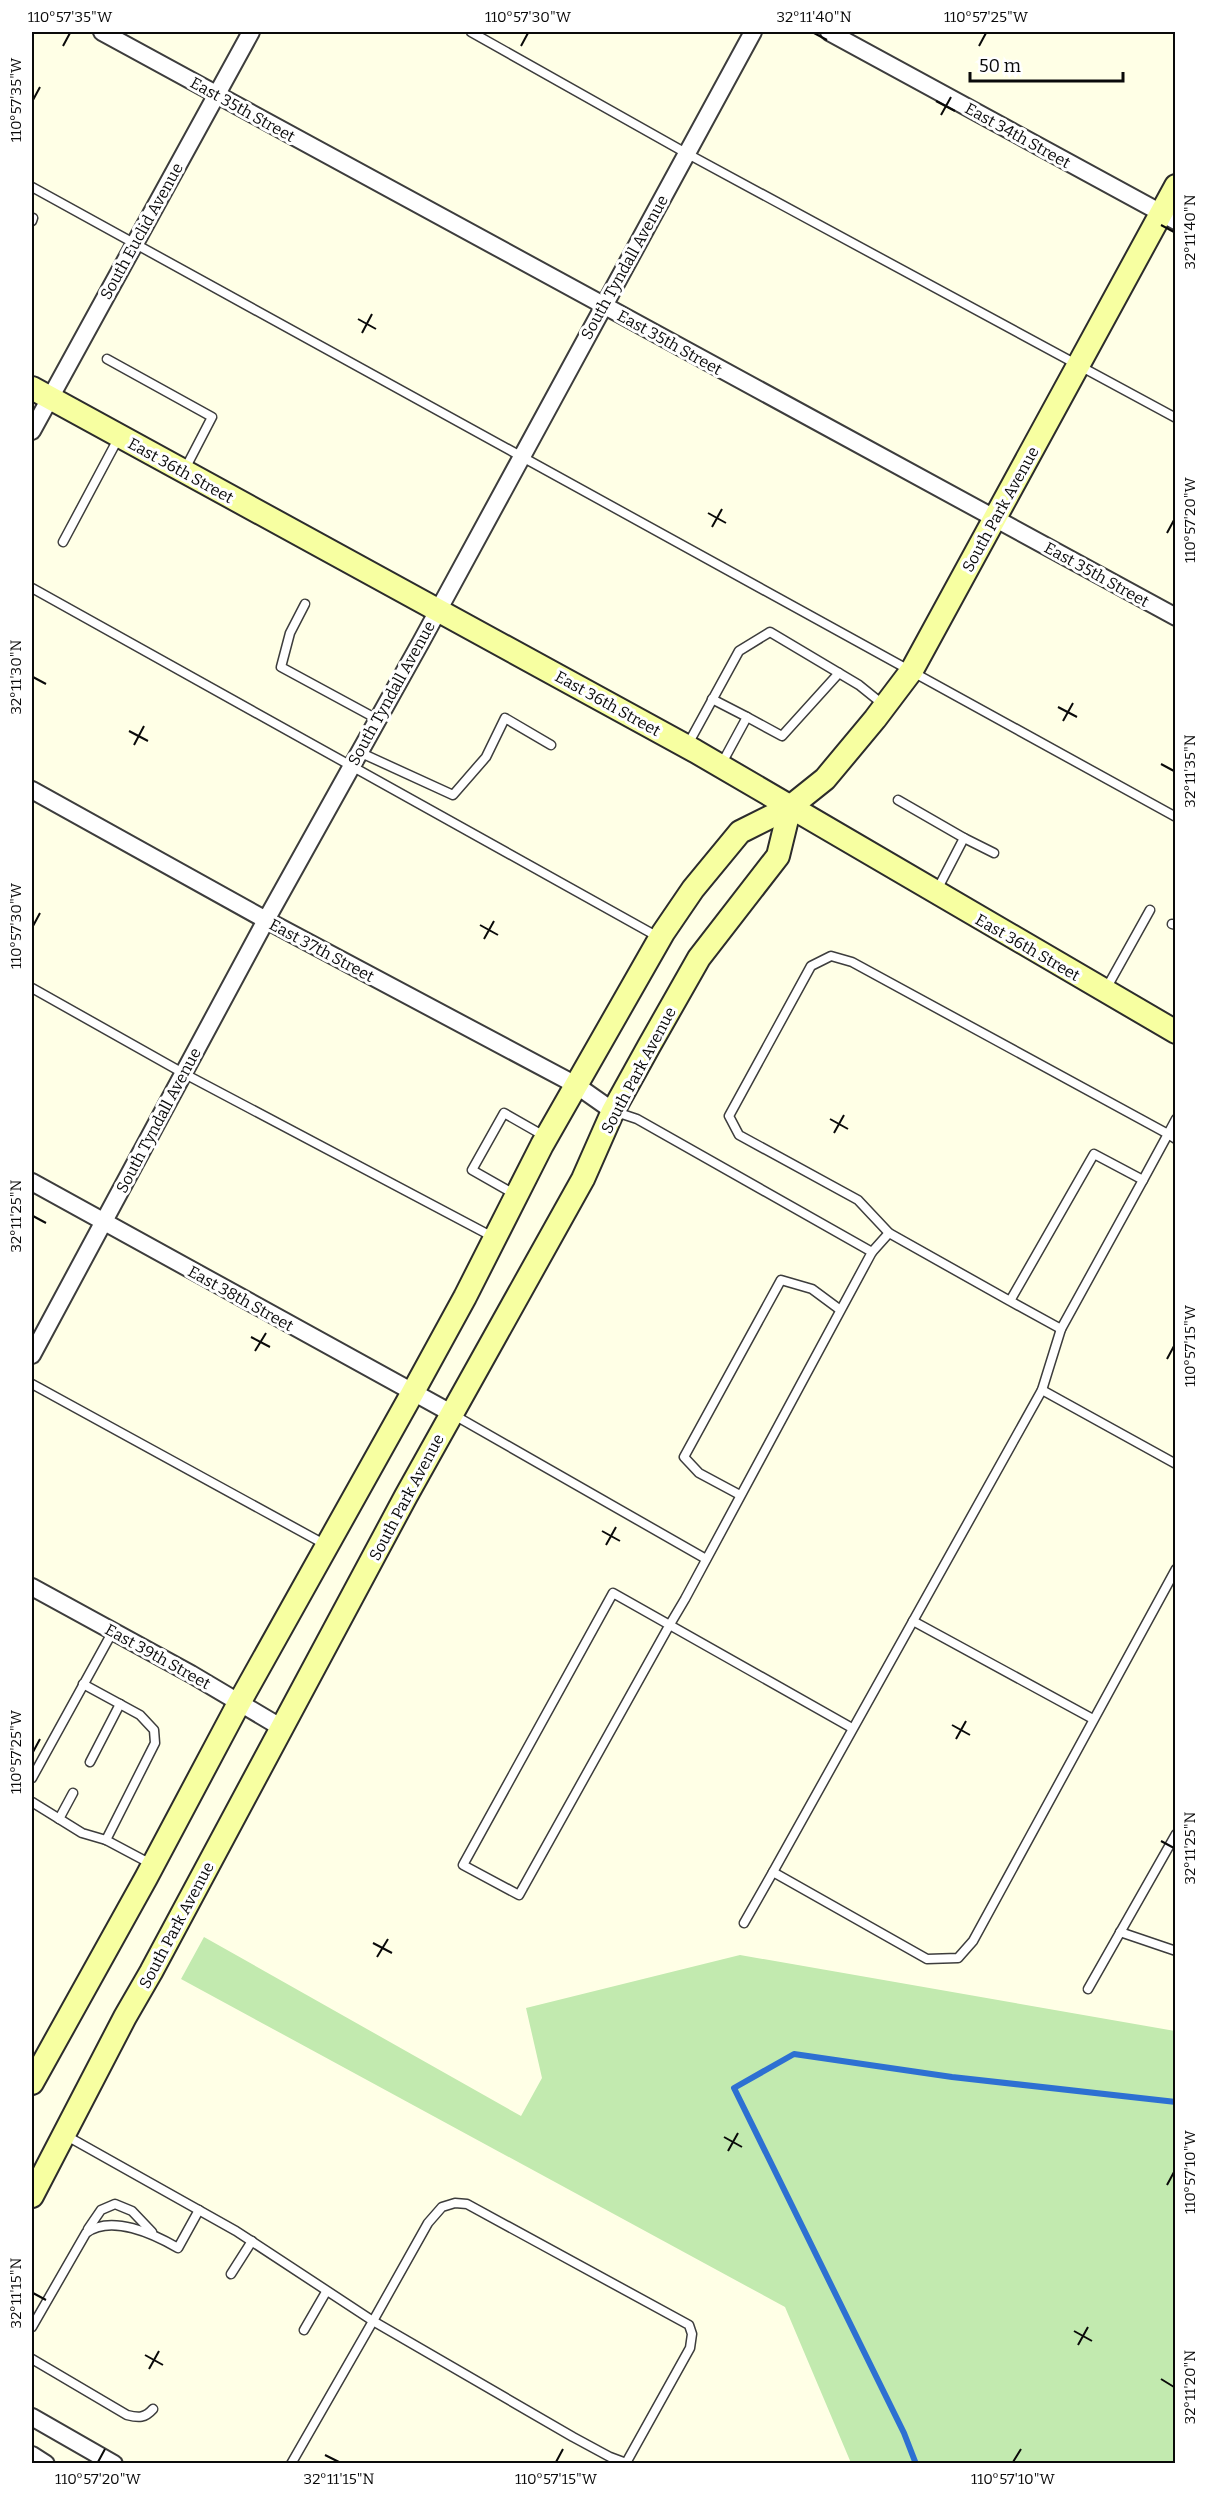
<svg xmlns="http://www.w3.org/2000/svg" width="1207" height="2495" font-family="Bitter,serif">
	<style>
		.green { fill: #c2eaaf }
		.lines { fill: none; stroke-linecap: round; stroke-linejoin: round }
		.stream { stroke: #2d70d2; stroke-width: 6 }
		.service-casing { stroke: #3d3d3d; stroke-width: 11 }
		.minor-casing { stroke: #3d3d3d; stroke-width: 20 }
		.secondary-casing { stroke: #2c2c2c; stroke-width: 26 }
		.service { stroke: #fff; stroke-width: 8 }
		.minor { stroke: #fff; stroke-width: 16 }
		.secondary { stroke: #f7ffa1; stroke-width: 22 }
		.ticks { fill: none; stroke: #0a0a0a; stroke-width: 2 }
		.labels { text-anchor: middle; stroke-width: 6; stroke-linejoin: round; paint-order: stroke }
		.street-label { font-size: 16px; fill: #0a0a0a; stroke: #fff }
		.neatline { fill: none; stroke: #0a0a0a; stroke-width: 2 }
		.ticks-label { font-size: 15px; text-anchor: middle; fill: #0a0a0a }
	</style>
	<rect width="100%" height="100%" fill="#ffffe6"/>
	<polygon class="green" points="204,1937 521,2116 542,2078 526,2008 740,1955 1175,2031 1175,2463 851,2463 785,2307 181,1979"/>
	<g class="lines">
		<polyline class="stream" points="916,2464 904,2433 734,2088 794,2054 952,2077 1176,2102"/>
		<g class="service-casing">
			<g id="service">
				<polyline points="471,32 686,153 1176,418"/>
				<polyline points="32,187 1176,817"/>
				<polyline points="32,221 33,218"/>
				<polyline points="107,359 212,417 185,469"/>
				<polyline points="63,542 119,437"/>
				<polyline points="32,588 660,938"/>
				<polyline points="305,604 290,633 281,667 377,719"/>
				<polyline points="712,699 747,717 721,765"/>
				<polyline points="747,717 782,736 839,673"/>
				<polyline points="687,746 739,651 770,632 859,685 885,706"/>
				<polyline points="359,752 453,795 486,757 505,718 551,745"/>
				<polyline points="898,800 964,838 937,890"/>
				<polyline points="964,838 994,853"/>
				<polyline points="1172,924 1176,925"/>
				<polyline points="32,988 183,1073 493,1237"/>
				<polyline points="1106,989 1150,910"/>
				<polyline points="613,1111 637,1119 872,1252 685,1599 669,1626 519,1895 463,1865 613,1593 852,1728"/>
				<polyline points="1143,1180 1168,1134 1176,1139"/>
				<polyline points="516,1195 472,1170 504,1113 546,1137"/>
				<polyline points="872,1252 889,1233"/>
				<polyline points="1010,1301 1061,1329 1143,1180 1094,1154 1010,1301 889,1233 858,1200 739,1135 729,1116 811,966 831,956 852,962 1168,1134 1176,1119"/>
				<polyline points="32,1384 326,1545"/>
				<polyline points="1042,1390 1176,1464"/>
				<polyline points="454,1415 706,1559"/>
				<polyline points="740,1495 699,1473 684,1457 781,1280 812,1289 839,1309"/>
				<polyline points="913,1621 1093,1719"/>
				<polyline points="83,1684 140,1715 154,1730 155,1743 106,1840"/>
				<polyline points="90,1762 120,1704"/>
				<polyline points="32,1778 113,1631"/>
				<polyline points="32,1802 82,1833 106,1840 153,1865"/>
				<polyline points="59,1819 73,1793"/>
				<polyline points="773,1872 1042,1390 1061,1329"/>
				<polyline points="744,1923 773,1872 927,1959 958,1958 973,1941 1176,1569"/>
				<polyline points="1120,1932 1176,1951"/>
				<polyline points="1088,1989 1176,1834"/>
				<polyline points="65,2135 236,2231 373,2321 291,2464"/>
				<polygon points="455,2203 467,2204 689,2325 692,2334 690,2348 626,2463 610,2457 573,2437 373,2321 428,2223 442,2207"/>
				<polyline points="88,2229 101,2210 115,2204 132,2211 152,2232"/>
				<polyline points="231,2274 252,2241"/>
				<path d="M 32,2327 L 86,2233 C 111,2214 154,2234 178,2248 L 199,2210"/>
				<polyline points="304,2330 326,2292"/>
				<path d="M 32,2359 L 127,2415 C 139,2418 145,2418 153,2409"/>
			</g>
		</g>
		<g class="minor-casing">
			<g id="minor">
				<polyline points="102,32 1176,617"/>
				<polyline points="829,32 1176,221"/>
				<polyline points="32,431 251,32"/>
				<polyline points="32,790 266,920 576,1085 613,1111"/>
				<polyline points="32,1182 451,1413"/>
				<polyline points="32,1355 266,920 421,642 753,32"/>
				<polyline points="32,1587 191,1674 282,1728"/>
				<polyline points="32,2417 114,2464"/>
				<polyline points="32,2455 46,2464"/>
			</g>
		</g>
		<g class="secondary-casing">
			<g id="secondary">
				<polyline points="32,388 695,751 1176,1032"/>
				<polyline points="32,2083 146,1878 239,1703 413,1392 465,1297 542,1145 663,933 693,889 740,832 790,807 825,779 875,719 912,670 1176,186"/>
				<polyline points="32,2196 125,2017 151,1972 406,1496 583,1179 613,1111 649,1046 699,958 778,856 790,807"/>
			</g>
		</g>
		<use href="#service" class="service"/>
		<use href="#minor" class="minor"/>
		<use href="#secondary" class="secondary"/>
	</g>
	<path class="ticks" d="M 814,33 L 827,40M 63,46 L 70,33M 521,46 L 528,33M 979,46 L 986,33M 33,100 L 40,87M 936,101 L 955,111M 941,115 L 951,97M 1161,225 L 1174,232M 358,319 L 376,329M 362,333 L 372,314M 708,513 L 726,523M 712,527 L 722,509M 1167,533 L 1174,520M 33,677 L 46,684M 1058,707 L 1077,717M 1063,721 L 1073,703M 129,731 L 148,741M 134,745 L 144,726M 1161,764 L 1174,771M 480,925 L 498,935M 33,926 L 40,913M 484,939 L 494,921M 830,1119 L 848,1129M 834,1133 L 844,1115M 33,1216 L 46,1223M 251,1337 L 270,1347M 255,1351 L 266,1333M 1167,1359 L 1174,1346M 602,1531 L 620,1541M 606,1545 L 616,1527M 952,1725 L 970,1735M 956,1739 L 966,1721M 33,1752 L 40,1739M 1161,1841 L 1174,1848M 373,1943 L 392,1953M 377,1957 L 388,1939M 724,2137 L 742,2147M 728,2151 L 738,2133M 1167,2185 L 1174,2172M 33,2293 L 46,2300M 1074,2331 L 1092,2341M 1078,2345 L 1088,2327M 145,2355 L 163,2365M 149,2369 L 159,2351M 1161,2379 L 1174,2387M 325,2455 L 339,2462M 98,2462 L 105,2449M 556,2462 L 563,2449M 1013,2462 L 1021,2449"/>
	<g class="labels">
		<g class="street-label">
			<text transform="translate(243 109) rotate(29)" y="6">East 35th Street</text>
			<text transform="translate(1018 135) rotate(29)" y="6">East 34th Street</text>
			<text transform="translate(141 231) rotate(-61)" y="6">South Euclid Avenue</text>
			<text transform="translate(624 267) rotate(-61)" y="6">South Tyndall Avenue</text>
			<text transform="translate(670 342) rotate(29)" y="6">East 35th Street</text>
			<text transform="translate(181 470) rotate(29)" y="6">East 36th Street</text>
			<text transform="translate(1000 509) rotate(-61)" y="6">South Park Avenue</text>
			<text transform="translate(1097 574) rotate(29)" y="6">East 35th Street</text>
			<text transform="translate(391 693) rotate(-61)" y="6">South Tyndall Avenue</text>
			<text transform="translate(608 703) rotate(29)" y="6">East 36th Street</text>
			<text transform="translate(1028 947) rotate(30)" y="6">East 36th Street</text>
			<text transform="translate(322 950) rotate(28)" y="6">East 37th Street</text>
			<text transform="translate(638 1070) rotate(-62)" y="6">South Park Avenue</text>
			<text transform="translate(158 1120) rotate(-62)" y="6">South Tyndall Avenue</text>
			<text transform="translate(241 1298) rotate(29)" y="6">East 38th Street</text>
			<text transform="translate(406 1497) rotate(-62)" y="6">South Park Avenue</text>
			<text transform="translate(158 1656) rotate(29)" y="6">East 39th Street</text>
			<text transform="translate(176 1925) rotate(-62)" y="6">South Park Avenue</text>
		</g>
	</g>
	<rect width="1207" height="2495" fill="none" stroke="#ffffff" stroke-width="66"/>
	<path d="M970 72v9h153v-9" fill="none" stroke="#0a0a0a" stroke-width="3"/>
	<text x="979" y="72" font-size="18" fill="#0a0a0a" stroke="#ffffff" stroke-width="4.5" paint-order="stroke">50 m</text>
	<rect x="33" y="33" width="1141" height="2429" class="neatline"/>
	<g class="ticks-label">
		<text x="70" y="22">110°57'35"W</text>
		<text x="528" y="22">110°57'30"W</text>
		<text x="814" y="22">32°11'40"N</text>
		<text x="986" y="22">110°57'25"W</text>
		<text transform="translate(16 100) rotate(-90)" y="5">110°57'35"W</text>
		<text transform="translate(1190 232) rotate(-90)" y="5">32°11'40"N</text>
		<text transform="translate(1190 520) rotate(-90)" y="5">110°57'20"W</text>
		<text transform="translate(16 677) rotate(-90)" y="5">32°11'30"N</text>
		<text transform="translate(1190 771) rotate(-90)" y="5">32°11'35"N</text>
		<text transform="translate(16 926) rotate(-90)" y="5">110°57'30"W</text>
		<text transform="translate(16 1216) rotate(-90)" y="5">32°11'25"N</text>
		<text transform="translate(1190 1346) rotate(-90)" y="5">110°57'15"W</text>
		<text transform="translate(16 1752) rotate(-90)" y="5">110°57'25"W</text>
		<text transform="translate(1190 1848) rotate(-90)" y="5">32°11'25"N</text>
		<text transform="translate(1190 2172) rotate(-90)" y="5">110°57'10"W</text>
		<text transform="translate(16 2293) rotate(-90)" y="5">32°11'15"N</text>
		<text transform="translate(1190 2387) rotate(-90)" y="5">32°11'20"N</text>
		<text x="98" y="2484">110°57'20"W</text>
		<text x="339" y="2484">32°11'15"N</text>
		<text x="556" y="2484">110°57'15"W</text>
		<text x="1013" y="2484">110°57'10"W</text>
	</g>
</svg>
